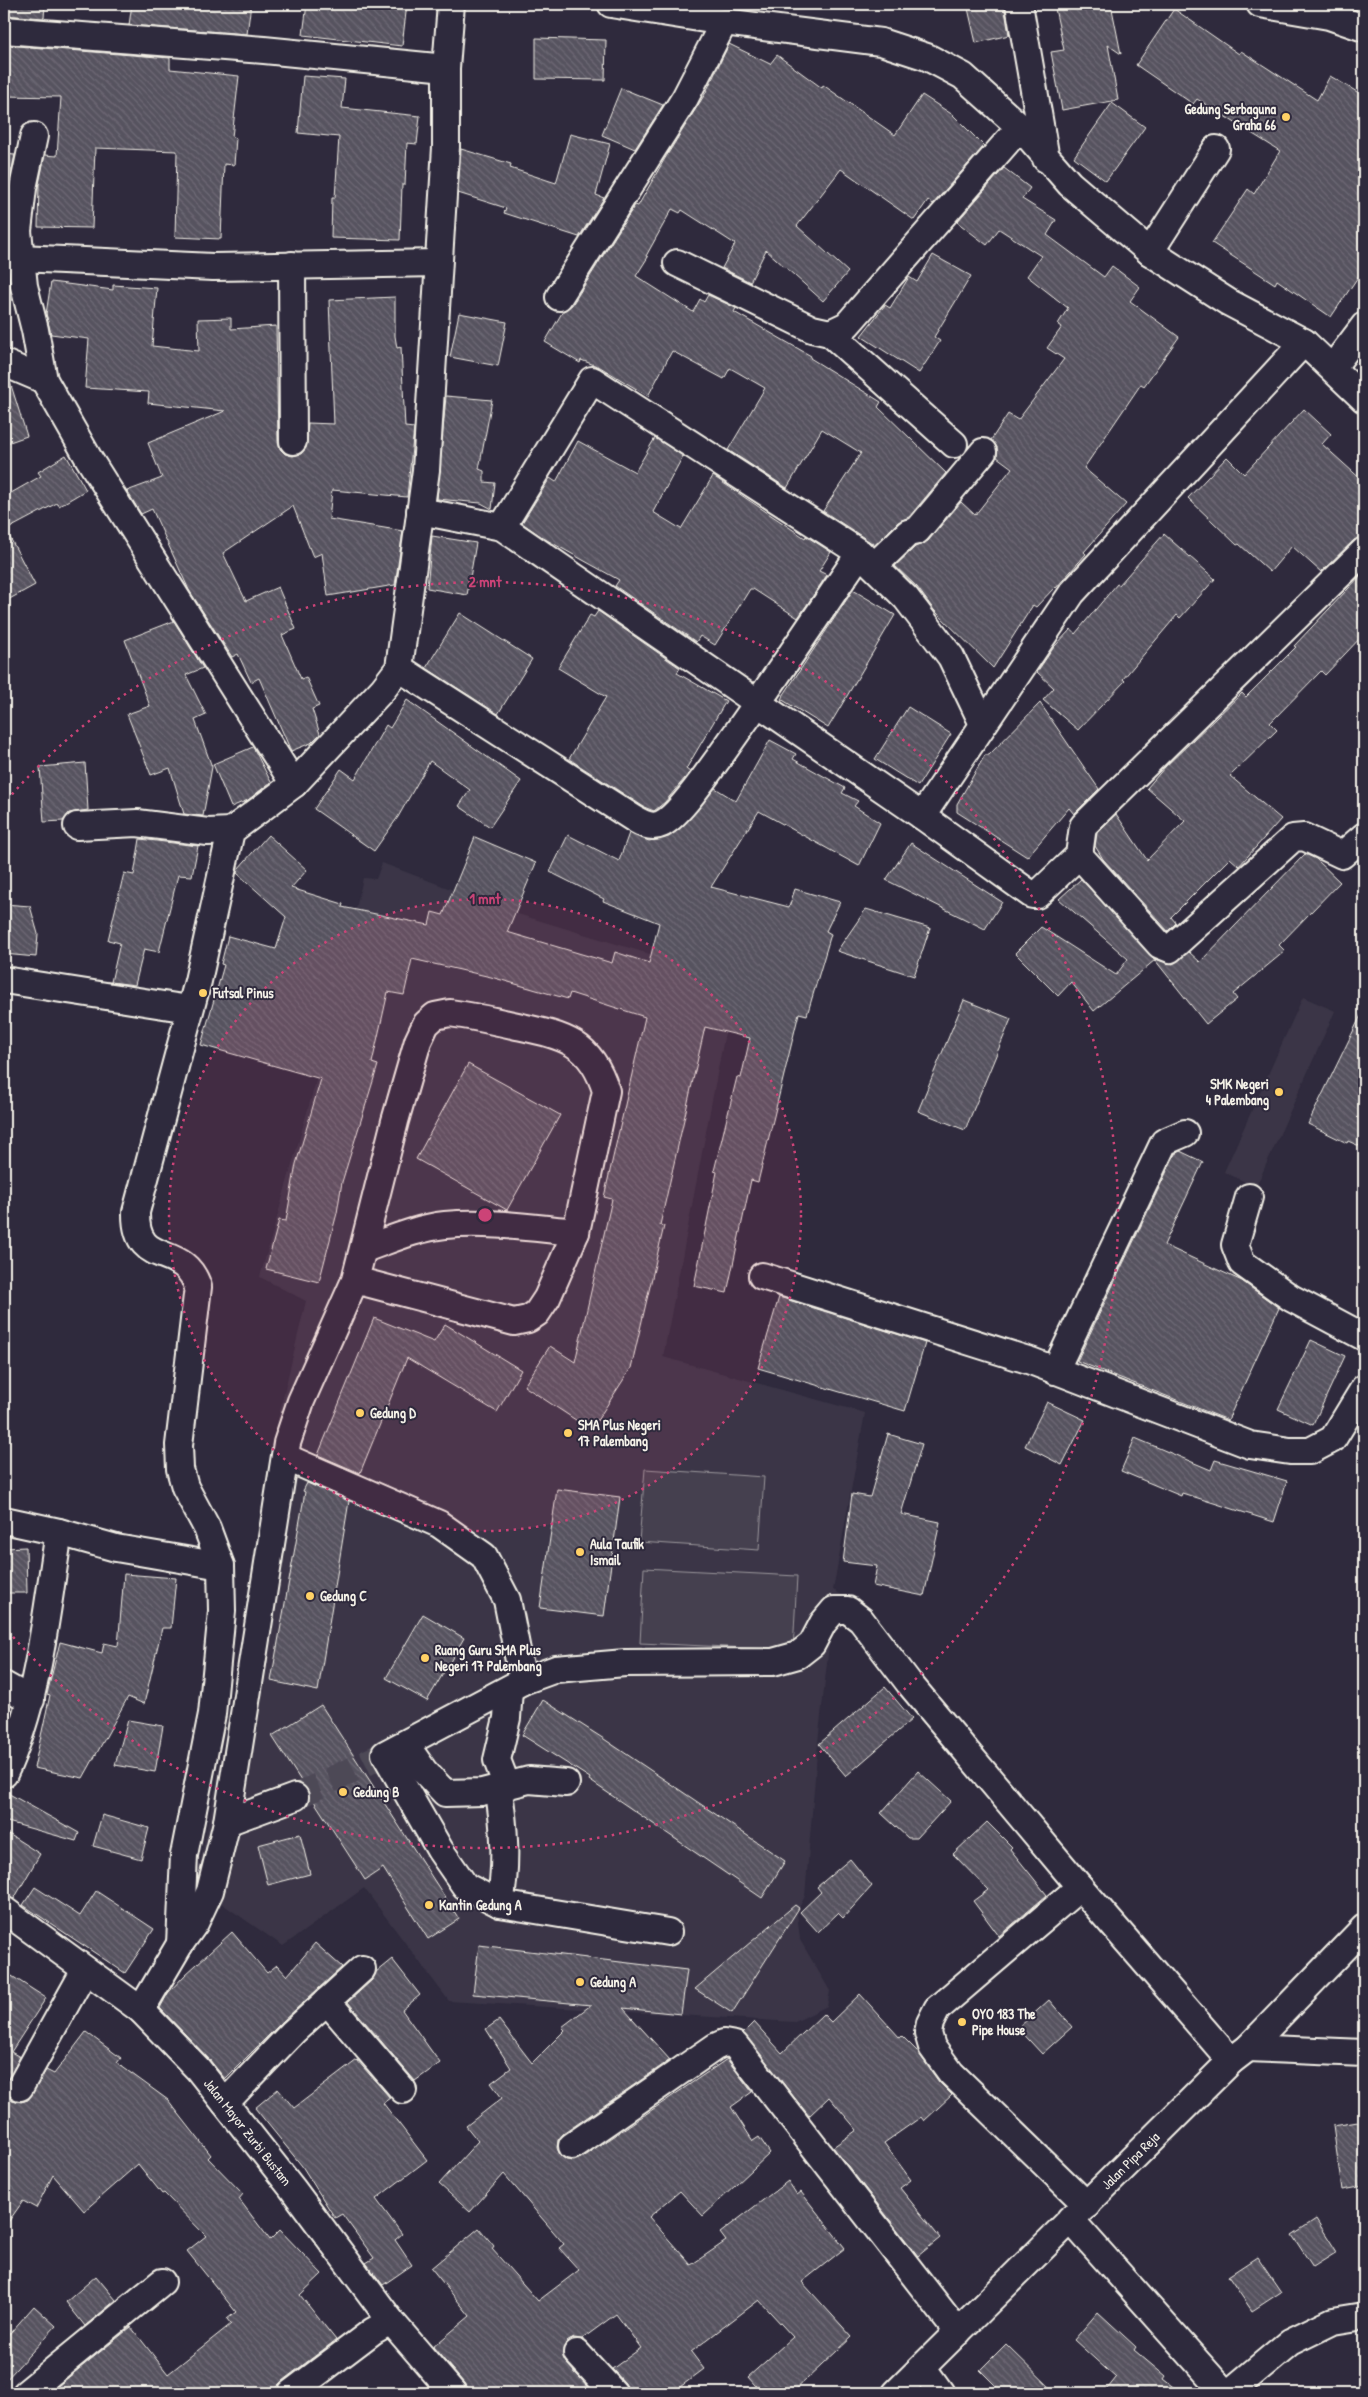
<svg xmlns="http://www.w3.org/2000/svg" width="1368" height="2397" font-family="'Patrick Hand',sans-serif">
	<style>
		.built { fill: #3b3647 }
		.pitch { fill: #454050; stroke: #9c989c }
		.building { fill: url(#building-back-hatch); stroke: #f4f1e8 }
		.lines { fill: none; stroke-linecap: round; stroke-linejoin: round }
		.minor-tunnel { stroke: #4d4857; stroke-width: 26; stroke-dasharray: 26 13; stroke-linecap: butt }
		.minor-casing { stroke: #f4f1e8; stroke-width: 30 }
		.minor { stroke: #2f2a3d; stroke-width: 26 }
		.ring { fill: none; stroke: #cc4377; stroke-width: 2.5; stroke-dasharray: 2.5 5 }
		.poi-dot { fill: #ffd166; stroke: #2f2a3d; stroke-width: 2 }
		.labels { text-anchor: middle; stroke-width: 4; stroke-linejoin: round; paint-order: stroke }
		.poi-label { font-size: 14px; font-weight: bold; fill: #f4f1e8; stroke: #2f2a3d; text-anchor: start }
		.street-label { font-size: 14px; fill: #f4f1e8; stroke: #2f2a3d }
		.centre { fill: #cc4377; stroke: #2f2a3d; stroke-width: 2.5 }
		.ring-label { font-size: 15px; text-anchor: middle; font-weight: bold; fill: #cc4377; stroke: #2f2a3d; stroke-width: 4; stroke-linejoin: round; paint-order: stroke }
	</style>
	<defs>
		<pattern id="building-back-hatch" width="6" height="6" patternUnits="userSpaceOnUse" patternTransform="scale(1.25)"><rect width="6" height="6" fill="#56525f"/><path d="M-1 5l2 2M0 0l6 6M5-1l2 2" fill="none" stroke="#6f6b76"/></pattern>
	</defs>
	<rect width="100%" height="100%" fill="#2f2a3d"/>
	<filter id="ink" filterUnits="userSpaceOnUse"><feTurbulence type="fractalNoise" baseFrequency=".02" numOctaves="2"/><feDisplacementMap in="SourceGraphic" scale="10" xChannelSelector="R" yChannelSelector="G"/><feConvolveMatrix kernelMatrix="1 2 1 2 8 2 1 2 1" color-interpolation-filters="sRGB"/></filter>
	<g filter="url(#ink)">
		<g class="built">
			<polygon points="382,863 511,912 735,980 663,1357 865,1413 833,1590 851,1600 845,1627 831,1628 818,1742 805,1896 797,1912 800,1940 830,1991 827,2006 795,2022 449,2001 364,1888 283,1946 195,1885 235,1692 252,1563 270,1453 306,1301 260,1277 322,1060 363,878 376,879"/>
			<polygon points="1303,997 1335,1011 1256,1187 1224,1172"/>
		</g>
		<g class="pitch">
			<polygon points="645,1469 764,1477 759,1550 639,1542"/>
			<polygon points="644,1568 797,1576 793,1650 640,1643"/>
		</g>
		<g class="building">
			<polygon points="4,4 45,4 44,18 4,15"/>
			<polygon points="132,4 251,4 247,34 129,25"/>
			<polygon points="307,4 407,4 402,46 303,35"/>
			<polygon points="967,4 1004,4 1009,35 976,43"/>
			<polygon points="1054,4 1111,4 1121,54 1108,45 1118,100 1062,110 1051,52 1064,50"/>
			<polygon points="1174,9 1239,54 1241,51 1317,100 1330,76 1364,96 1364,268 1331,317 1277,280 1275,284 1212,243 1248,189 1254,194 1280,151 1197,99 1193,104 1136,65"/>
			<polygon points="536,38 606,40 605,80 536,79"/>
			<polygon points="729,44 770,64 777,55 822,88 823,85 895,135 922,95 953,115 984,146 933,204 928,200 914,220 841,169 797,226 848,272 823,301 766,250 750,282 722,268 735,244 682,210 680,213 672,209 646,256 648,257 636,276 693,312 700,299 704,302 708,295 736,308 734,312 811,356 810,358 881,402 878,407 946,473 909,517 898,522 875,545 823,511 861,453 822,429 787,488 728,450 765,388 730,368 724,379 672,351 648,396 600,367 581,360 580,363 545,342 563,311 572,305 635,205 638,206 664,160 705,94"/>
			<polygon points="4,45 170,58 170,69 239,76 232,137 236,138 234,165 224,164 221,239 175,237 177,151 95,148 92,228 38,227 39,184 45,155 57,156 61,97 4,96"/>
			<polygon points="303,76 345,79 342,108 420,116 417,144 407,143 405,185 402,185 400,240 331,238 332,198 335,198 339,137 298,133"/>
			<polygon points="621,88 663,105 635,149 602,135"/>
			<polygon points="1112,103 1145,127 1106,181 1074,157"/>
			<polygon points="570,134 610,144 596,195 604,198 579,237 504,213 506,208 458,193 461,149 511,164 510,168 556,183"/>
			<polygon points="4,154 15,155 10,178 4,178"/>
			<polygon points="1004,168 1030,188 1022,199 1056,220 1047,235 1104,277 1112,266 1140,287 1130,301 1179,337 1144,386 1141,384 1084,468 1126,504 1084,552 1086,554 1056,588 1055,587 1036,607 1033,605 993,668 934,610 917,587 895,566 915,547 928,541 961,502 975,515 1012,468 997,457 997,447 991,440 1008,414 1018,420 1064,359 1047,348 1062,327 1058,324 1068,308 1027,276 1041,256 999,229 987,245 957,222"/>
			<polygon points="933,255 971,276 934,337 940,341 919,373 861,336 885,305 890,308 909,277 917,282"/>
			<polygon points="51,282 113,290 113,285 157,288 152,346 199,351 198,319 231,318 231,329 276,326 278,441 280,449 285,454 293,456 301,454 306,448 308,423 334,424 329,300 395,297 395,336 397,348 401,347 405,427 414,428 407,497 332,490 329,519 403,531 395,585 328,596 322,553 313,557 293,506 223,553 246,601 278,587 296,629 282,635 301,679 306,677 319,706 312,709 320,734 311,743 291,751 259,678 251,682 238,654 232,657 189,590 152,509 141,514 127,491 162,478 148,443 225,411 148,403 149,392 85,388 89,339 51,334 46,314"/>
			<polygon points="459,313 507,322 498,366 450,357"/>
			<polygon points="4,379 10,382 27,436 4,444"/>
			<polygon points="446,396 492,400 479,469 484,471 484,482 495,483 492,509 481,503 437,499"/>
			<polygon points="1304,409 1331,434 1322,444 1364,482 1364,536 1354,540 1321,572 1292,546 1270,572 1239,544 1237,545 1188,498 1227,457 1244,474"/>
			<polygon points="655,438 683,456 653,512 681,529 713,476 805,538 806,536 831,552 819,571 827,575 798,618 753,589 750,589 715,645 700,636 696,642 615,586 619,580 545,539 522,523 550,478 556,482 578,441 635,472"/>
			<polygon points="66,455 86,490 59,506 57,503 6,530 35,585 4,602 4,497 41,476 38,472"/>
			<polygon points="1164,534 1215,579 1180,618 1177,615 1123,679 1125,681 1078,730 1043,700 1054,688 1037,672 1054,647 1071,629 1075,634 1117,584 1119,585"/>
			<polygon points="432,536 476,543 467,595 427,588"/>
			<polygon points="1364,572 1364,634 1325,675 1321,671 1270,723 1277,730 1230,776 1281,819 1239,866 1230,858 1171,917 1176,923 1168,931 1103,859 1095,846 1097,833 1116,814 1147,860 1185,821 1147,788 1165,767 1242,693 1246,697 1296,647 1294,646"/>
			<polygon points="853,590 895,615 828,728 781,699"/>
			<polygon points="598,611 680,668 677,673 726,701 686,769 690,772 665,802 654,811 644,807 569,759 606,697 558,668 590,615 594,617"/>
			<polygon points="460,613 532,659 498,714 426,668"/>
			<polygon points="174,621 203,668 186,675 206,715 195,720 212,767 203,816 184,814 170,768 151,775 127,714 150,706 125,640"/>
			<polygon points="407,700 521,781 490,827 459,806 470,790 430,761 398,817 374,851 314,809 341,769 355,779 386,725 390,728"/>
			<polygon points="1040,703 1099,789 1074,814 1069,808 1027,857 957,812 957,804 985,755 989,755"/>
			<polygon points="908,707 951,734 918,786 875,759"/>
			<polygon points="770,740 796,754 793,759 845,788 842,793 858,801 854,806 880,823 859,866 759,811 711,887 789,907 795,889 840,902 826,931 831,934 807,1015 799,1013 758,1182 751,1180 727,1293 694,1286 717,1172 714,1171 737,1077 741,1078 750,1038 705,1027 660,1225 664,1226 631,1368 591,1430 524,1386 550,1346 575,1362 612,1199 604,1197 645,1017 570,993 568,999 491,977 412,959 404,995 388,992 372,1063 378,1065 342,1182 337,1213 319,1282 266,1269 279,1220 286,1221 296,1164 321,1079 201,1045 224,965 221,964 228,936 276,949 286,917 237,873 238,869 268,835 307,870 291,888 343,904 342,907 429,925 432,912 443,915 475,837 536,863 507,932 612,963 615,952 649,963 659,923 603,901 604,899 550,872 568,835 619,861 629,833 649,841 669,837 686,823 715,788 736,801"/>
			<polygon points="253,747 271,782 248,800 231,807 213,764"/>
			<polygon points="85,763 88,810 69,813 63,821 44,822 40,767"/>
			<polygon points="140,839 198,846 192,876 178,875 159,952 144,949 135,985 111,982 120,943 108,940 124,873 134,875"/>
			<polygon points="911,843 1002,902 985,929 886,880"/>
			<polygon points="1305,854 1316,859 1340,882 1279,945 1285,951 1233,994 1237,999 1206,1024 1155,960 1094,1011 1071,982 1058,996 1015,953 1041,927 1116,975 1128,959 1059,899 1081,879 1154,959 1173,964 1189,952 1200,962"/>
			<polygon points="4,904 30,906 38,934 36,957 4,954"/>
			<polygon points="866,909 930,928 914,976 837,951"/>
			<polygon points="964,1000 1011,1019 965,1130 918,1111"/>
			<polygon points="1364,1009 1364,1148 1348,1141 1347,1143 1308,1124"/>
			<polygon points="468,1064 560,1115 507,1210 416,1159"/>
			<polygon points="1180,1151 1203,1162 1164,1245 1242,1281 1279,1308 1228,1420 1077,1361 1175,1154"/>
			<polygon points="779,1297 925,1343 905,1411 758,1368"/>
			<polygon points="374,1318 434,1342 445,1324 521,1370 497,1412 407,1358 360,1473 318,1455"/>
			<polygon points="1311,1340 1345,1356 1313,1425 1278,1409"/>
			<polygon points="1047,1402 1085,1420 1062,1465 1025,1446"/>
			<polygon points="888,1434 922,1444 901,1514 940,1522 924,1596 873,1586 877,1566 843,1562 852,1494 870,1497"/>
			<polygon points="1135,1438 1211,1470 1215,1460 1287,1481 1274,1522 1182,1493 1181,1496 1121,1471"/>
			<polygon points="307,1483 349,1501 318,1691 271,1681 305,1492 303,1491"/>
			<polygon points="557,1489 620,1497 604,1616 540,1608"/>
			<polygon points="26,1547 27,1593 4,1593 4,1548"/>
			<polygon points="124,1574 176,1578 171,1628 162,1628 144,1704 128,1697 83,1778 34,1768 50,1695 47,1694 60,1642 102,1653 104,1643 118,1646"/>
			<polygon points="423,1614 464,1638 427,1701 386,1678"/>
			<polygon points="885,1687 912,1719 846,1776 819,1744"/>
			<polygon points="543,1700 604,1739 785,1861 762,1898 589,1780 590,1778 522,1735"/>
			<polygon points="321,1705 459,1919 428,1939 383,1868 365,1880 272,1736"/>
			<polygon points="128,1720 163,1726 155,1772 115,1765"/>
			<polygon points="918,1771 951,1801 917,1838 908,1838 881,1813"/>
			<polygon points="4,1791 79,1833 76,1841 4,1821"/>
			<polygon points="102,1815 149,1828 141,1859 93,1846"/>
			<polygon points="987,1822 1012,1847 1010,1849 1047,1895 999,1936 973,1901 988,1890 953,1854"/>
			<polygon points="4,1831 40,1854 14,1899 4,1895"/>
			<polygon points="300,1834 310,1874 268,1885 258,1845"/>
			<polygon points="850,1859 872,1886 843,1918 838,1913 818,1932 800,1912 821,1892 817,1887"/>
			<polygon points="35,1887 80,1916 96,1891 154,1929 125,1973 23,1905"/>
			<polygon points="795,1905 799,1908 732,2013 695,1989"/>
			<polygon points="232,1932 267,1973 277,1965 287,1976 315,1943 342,1967 283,2021 225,2079 209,2059 160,2008 168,1993 185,1975"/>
			<polygon points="479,1945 687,1970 681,2014 623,2008 670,2060 563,2134 558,2140 557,2148 560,2155 566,2160 574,2161 581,2158 727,2059 752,2092 731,2107 753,2141 759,2137 770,2153 703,2216 680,2191 649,2217 691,2265 726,2241 720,2233 788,2181 797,2195 801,2192 845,2248 802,2282 852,2337 792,2393 762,2393 748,2377 793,2337 759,2300 691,2352 704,2369 672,2393 629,2393 625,2383 612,2369 641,2348 616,2314 582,2339 574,2338 567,2342 563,2349 563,2357 566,2363 594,2393 470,2393 464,2383 433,2347 470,2316 431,2268 479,2228 494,2246 492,2249 538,2301 579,2270 559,2248 564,2244 504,2174 470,2212 439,2184 478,2141 466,2126 502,2098 491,2083 511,2068 486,2029 499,2020 532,2063 565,2030 562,2027 591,2005 473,1994"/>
			<polygon points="392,1959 420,1995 402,2010 440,2063 415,2081 348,2002 372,1980 376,1972"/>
			<polygon points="4,1971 46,1998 11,2052 20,2057 5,2087 7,2094 12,2100 21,2102 28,2100 46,2070 54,2074 86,2032 121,2058 117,2063 168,2100 211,2155 208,2158 243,2194 239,2199 270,2240 280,2230 322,2274 300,2295 336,2340 282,2381 270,2393 49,2393 131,2327 168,2374 231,2324 227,2319 236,2312 187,2251 206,2236 164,2193 162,2194 138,2164 84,2211 53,2175 36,2208 23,2201 4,2228"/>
			<polygon points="860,1994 900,2038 902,2036 917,2051 939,2082 952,2095 924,2121 921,2117 884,2143 911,2180 900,2188 940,2238 918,2256 833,2147 857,2130 829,2097 809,2116 743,2033 754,2022 782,2053 823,2014 831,2022"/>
			<polygon points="1049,2000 1072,2027 1042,2054 1018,2028"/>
			<polygon points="357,2060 390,2098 383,2103 427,2160 376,2199 402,2234 395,2240 412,2265 383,2285 366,2263 374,2258 342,2214 335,2218 302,2166 255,2108 278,2089 294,2108"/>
			<polygon points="1364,2121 1364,2186 1342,2190 1333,2126"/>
			<polygon points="1316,2219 1337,2252 1313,2267 1292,2235"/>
			<polygon points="1257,2257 1281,2292 1252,2311 1228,2276"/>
			<polygon points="96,2276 116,2300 85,2326 66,2302"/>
			<polygon points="34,2306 56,2326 4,2382 4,2340"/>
			<polygon points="1098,2312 1136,2347 1134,2350 1165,2376 1163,2379 1181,2393 1104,2393 1116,2378 1074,2340"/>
			<polygon points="1006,2344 1056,2393 1003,2393 980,2370"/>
		</g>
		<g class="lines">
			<polyline class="minor-tunnel" points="295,1797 385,1754"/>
			<g class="minor-casing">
				<g id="minor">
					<polyline points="611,4 724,22 881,42 927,57 963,76 1020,127 1070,184 1150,252 1228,302 1304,342 1364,399"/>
					<polyline points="1019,4 1046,159"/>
					<polyline points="1260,4 1329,16 1364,28"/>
					<polyline points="4,30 264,50 446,68"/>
					<polyline points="34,136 23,188 18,231 24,286 35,330 44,380 89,459 294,784"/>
					<polyline points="1150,252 1216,149"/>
					<polyline points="20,258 213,267 438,263"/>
					<polyline points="677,263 812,329 830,333 847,325 1020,127"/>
					<polyline points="292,265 293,441"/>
					<polyline points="559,297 685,98 724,22"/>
					<polyline points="830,333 954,444"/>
					<polyline points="4,363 44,380"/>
					<polyline points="1333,367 1364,326"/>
					<polyline points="420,511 502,527 922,816 1032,895 1037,895 1079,855 1083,826 1364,551"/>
					<polyline points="502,527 592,380 860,553 906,598 951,657 983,724"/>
					<polyline points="874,566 908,533 917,531 923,524 983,452"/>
					<path d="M 399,668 L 633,818 C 641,823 651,829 661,824 C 678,817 706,775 718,759 C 767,691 813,622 860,553"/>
					<polyline points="922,816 1072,593 1304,342"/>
					<polyline points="77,826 137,823 208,832 231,831"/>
					<polyline points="1079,855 1160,945 1170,949 1293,838 1304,837 1342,855 1364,836"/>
					<polyline points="4,980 189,1009"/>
					<polyline points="1249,1197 1235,1245 1242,1263 1291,1298 1364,1337"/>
					<path d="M 364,1249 C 390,1240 417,1228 445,1225 C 488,1221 533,1228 576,1232"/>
					<polyline points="762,1276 1031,1361 1250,1445 1290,1451 1310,1451 1333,1439 1364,1388"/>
					<polyline points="1055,1371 1164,1142 1185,1133"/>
					<polyline points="285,1457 439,1524 484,1556 507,1600 523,1681"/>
					<polyline points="4,1520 59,1532 116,1548 221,1566"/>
					<polyline points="4,1685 31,1700"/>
					<polyline points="406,1745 424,1771 445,1793 482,1792 529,1780 566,1783"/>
					<path d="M 4,1774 C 39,1699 46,1613 59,1532"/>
					<polyline points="507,1786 497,1760 507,1718 509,1689"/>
					<path d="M 498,1787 C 505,1828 507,1864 500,1904"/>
					<polyline points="227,1822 295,1797"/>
					<polyline points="1080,1887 937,2009 930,2023 928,2033 932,2047 951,2073 1087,2205"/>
					<path id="s1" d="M 4,1910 L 141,2010 L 198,2069 L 292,2188 L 391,2321 L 453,2393"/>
					<polyline points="668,1932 500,1904 465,1886 440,1850 385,1754 523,1681 556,1669 625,1663 773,1662 798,1655 812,1644 823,1623 834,1610 848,1610 861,1620 909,1683 1080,1887 1231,2061"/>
					<path d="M 180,1944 L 184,1855 L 212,1714 L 222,1611 L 221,1566 L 207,1528 L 185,1487 L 180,1469 L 179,1445 L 198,1287 C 183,1240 135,1271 136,1212 L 198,981 L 231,831 L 294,784 L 383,689 L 399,668 L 426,470 L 446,147 L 446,68 L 451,4"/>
					<polyline points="327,2001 403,2090"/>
					<path d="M 141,2010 L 180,1944 L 195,1923 L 210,1891 L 227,1822 L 287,1443 L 301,1401 L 355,1280 L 395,1121 L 418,1041 L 426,1024 L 435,1016 L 450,1013 C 472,1016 495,1021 517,1026 C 563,1036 591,1041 606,1091 L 576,1232 L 547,1298 L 537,1313 L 528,1319 L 514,1322 L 355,1280"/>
					<polyline points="1248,2048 1364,2053"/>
					<polyline points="20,2087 85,1970"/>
					<polyline points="225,2103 293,2032 362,1969"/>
					<polyline points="572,2146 715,2047 724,2043 735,2045 958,2332"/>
					<polyline points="1070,2219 1225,2393"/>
					<polyline points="577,2353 614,2393"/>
					<polyline points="923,2368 941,2393"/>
					<polyline points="26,2393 162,2282"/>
					<polyline points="291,2393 373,2331 391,2321"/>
					<path id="s2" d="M 896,2393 L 1231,2061 L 1248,2048 L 1364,1928"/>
					<polyline points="1229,2393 1290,2342 1333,2321 1364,2316"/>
				</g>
			</g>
			<use href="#minor" class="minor"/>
		</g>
	</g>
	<circle cx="485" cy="1215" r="316" fill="#cc4377" fill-opacity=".12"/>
	<g class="ring">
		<circle cx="485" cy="1215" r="316"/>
		<path d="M7 800A633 633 0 1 1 7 1630"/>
	</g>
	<g class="poi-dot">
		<circle cx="1286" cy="117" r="5"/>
		<circle cx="203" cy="993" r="5"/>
		<circle cx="1279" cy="1092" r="5"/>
		<circle cx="360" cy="1413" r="5"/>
		<circle cx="568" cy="1433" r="5"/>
		<circle cx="580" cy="1552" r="5"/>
		<circle cx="310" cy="1596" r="5"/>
		<circle cx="425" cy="1658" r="5"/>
		<circle cx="343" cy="1792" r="5"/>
		<circle cx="429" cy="1905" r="5"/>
		<circle cx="580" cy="1982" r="5"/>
		<circle cx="962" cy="2022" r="5"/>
	</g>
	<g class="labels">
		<g class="poi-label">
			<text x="1276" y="114" text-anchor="end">Gedung Serbaguna<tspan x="1276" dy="16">Graha 66</tspan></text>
			<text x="213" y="998">Futsal Pinus</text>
			<text x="1269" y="1089" text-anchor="end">SMK Negeri<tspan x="1269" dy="16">4 Palembang</tspan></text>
			<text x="370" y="1418">Gedung D</text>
			<text x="578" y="1430">SMA Plus Negeri<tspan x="578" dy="16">17 Palembang</tspan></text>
			<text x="590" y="1549">Aula Taufik<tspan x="590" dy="16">Ismail</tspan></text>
			<text x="320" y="1601">Gedung C</text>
			<text x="435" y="1655">Ruang Guru SMA Plus<tspan x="435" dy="16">Negeri 17 Palembang</tspan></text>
			<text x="353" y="1797">Gedung B</text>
			<text x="439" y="1910">Kantin Gedung A</text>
			<text x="590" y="1987">Gedung A</text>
			<text x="972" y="2019">OYO 183 The<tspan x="972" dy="16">Pipe House</tspan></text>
		</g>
		<g class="street-label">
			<text dy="5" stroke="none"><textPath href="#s1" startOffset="332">Jalan Mayor Zurbi Bustam</textPath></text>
			<text dy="5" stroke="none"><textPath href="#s2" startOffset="330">Jalan Pipa Reja</textPath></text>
		</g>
	</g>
	<circle cx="485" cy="1215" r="8" class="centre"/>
	<g class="ring-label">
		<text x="485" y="587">2 mnt</text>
		<text x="485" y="904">1 mnt</text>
	</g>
	<rect width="1368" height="2397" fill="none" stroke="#2f2a3d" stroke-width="20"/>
	<rect x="10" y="10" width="1348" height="2377" fill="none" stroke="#f4f1e8" stroke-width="2" filter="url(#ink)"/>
</svg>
